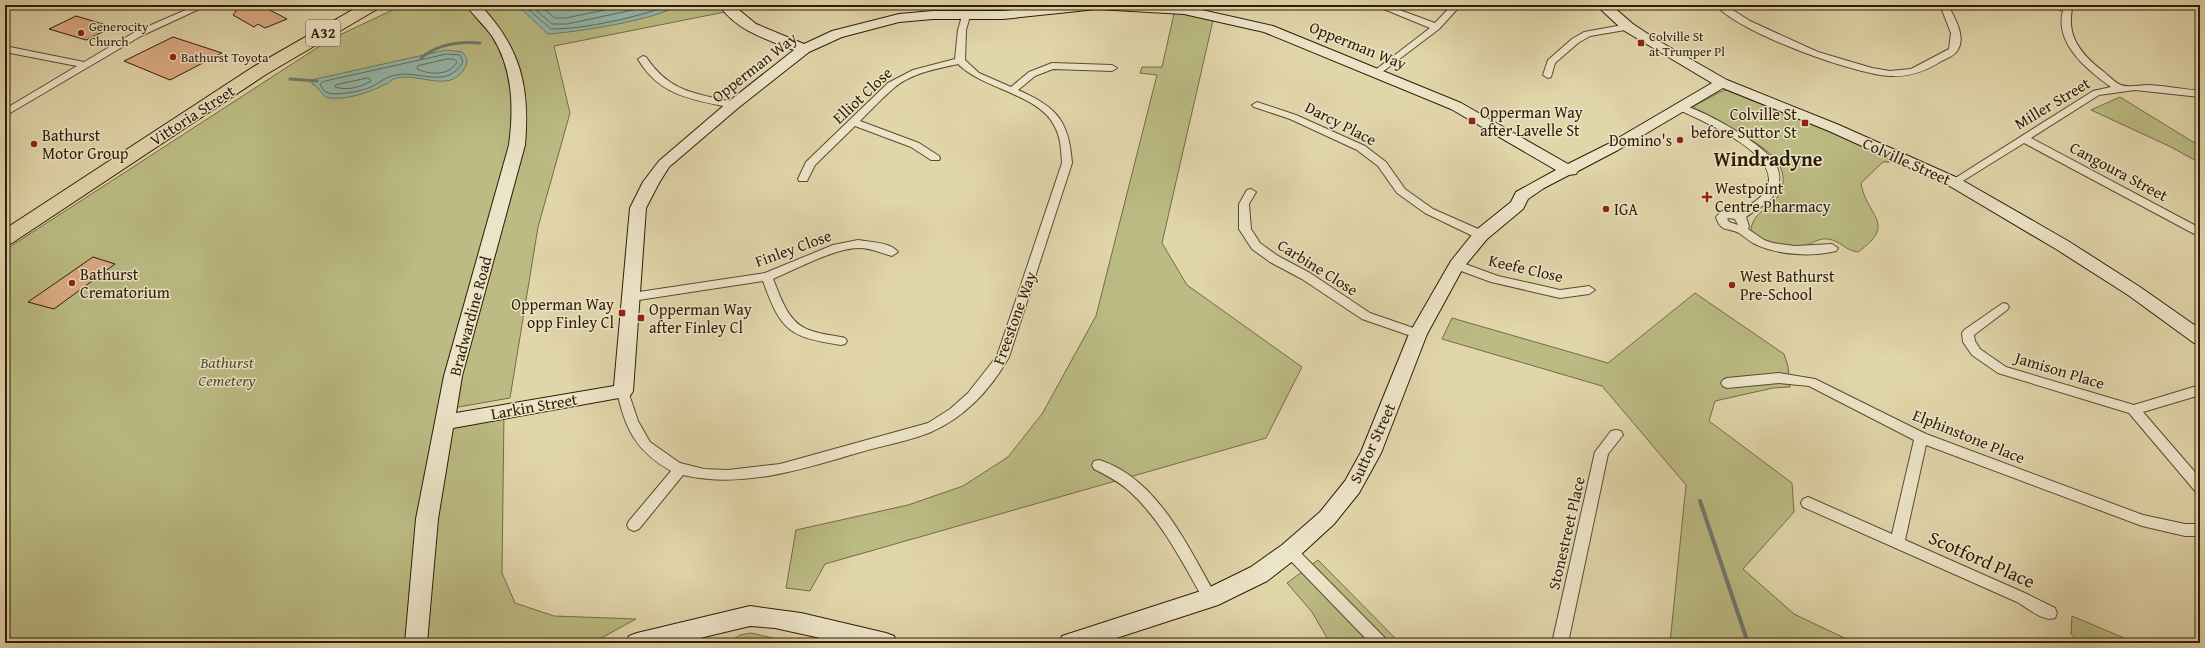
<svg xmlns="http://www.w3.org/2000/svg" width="2205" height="648" font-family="'Gentium Book Plus',serif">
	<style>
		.green { fill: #bbbb83; stroke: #756c44 }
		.water { fill: #94b8ab; stroke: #6c7a69 }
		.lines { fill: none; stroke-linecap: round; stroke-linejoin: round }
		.shore { stroke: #626a58; stroke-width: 1 }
		.stream-far1 { stroke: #6c7a69; stroke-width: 3 }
		.stream { stroke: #6c7a69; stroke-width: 4 }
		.building { fill: #ddac84; stroke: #2f1c05 }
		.street-casing { stroke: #5c4a2e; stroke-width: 2 }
		.secondary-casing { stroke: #2f1c05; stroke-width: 2 }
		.highway-casing { stroke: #2f1c05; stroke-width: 2 }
		.street { fill: #ece4c8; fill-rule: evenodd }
		.secondary { fill: #ece4c8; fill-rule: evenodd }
		.highway { fill: #e1d5aa; fill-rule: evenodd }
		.poi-dot { fill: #8f2418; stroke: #ece4c8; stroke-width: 1.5 }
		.labels { text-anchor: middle; stroke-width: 3; stroke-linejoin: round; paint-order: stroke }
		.far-poi-label { font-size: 13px; fill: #2f1c05; stroke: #ece4c8; text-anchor: start }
		.shield { fill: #ece4c8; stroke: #685840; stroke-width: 1 }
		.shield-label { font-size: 15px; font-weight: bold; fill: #2f1c05 }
		.street-label { font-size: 16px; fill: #2f1c05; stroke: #ece4c8 }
		.poi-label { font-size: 16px; fill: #2f1c05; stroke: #ece4c8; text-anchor: start }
		.park-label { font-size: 16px; font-style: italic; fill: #594c2b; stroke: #ece4c8 }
		.near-street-label { font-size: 19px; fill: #2f1c05; stroke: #ece4c8 }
		.district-label { font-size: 20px; font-weight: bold; fill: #2f1c05; stroke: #ece4c8 }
	</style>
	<rect width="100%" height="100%" fill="#e1d5aa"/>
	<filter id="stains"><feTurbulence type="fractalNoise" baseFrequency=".005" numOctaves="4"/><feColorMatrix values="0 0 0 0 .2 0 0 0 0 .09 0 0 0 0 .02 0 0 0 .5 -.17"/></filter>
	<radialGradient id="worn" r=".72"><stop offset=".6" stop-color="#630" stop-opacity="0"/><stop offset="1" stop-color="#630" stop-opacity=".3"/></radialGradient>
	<g class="green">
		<polygon points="403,5 760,5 554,46 570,113 538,227 510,398 447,409 444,422 504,411 502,573 515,603 554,616 636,619 592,643 5,643 5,250 329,40"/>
		<polygon points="1175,9 1214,16 1162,243 1187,285 1302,367 1266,438 825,564 810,591 786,588 796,530 908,505 963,486 1008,457 1042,414 1096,316 1157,75 1140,73 1142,67 1162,67"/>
		<path d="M 1726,90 L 1824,128 L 1895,159 L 1889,162 L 1883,162 L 1861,183 C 1867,218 1898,223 1858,252 C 1844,250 1841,241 1828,239 C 1820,238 1814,242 1807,245 C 1789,250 1765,245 1751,234 C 1749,209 1781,207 1783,183 C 1787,144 1716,128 1695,110 L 1694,106 L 1720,92 Z"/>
		<polygon points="2120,97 2193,142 2200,143 2200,163 2171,147 2091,110"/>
		<polygon points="1695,293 1784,354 1788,366 1790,387 1773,388 1715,401 1709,421 1792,483 1794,512 1743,569 1794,614 1855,643 1670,643 1686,485 1602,386 1442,339 1452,318 1608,363"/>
		<polygon points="1318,560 1399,642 1403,643 1330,643 1312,612 1287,583"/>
		<polygon points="2072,616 2136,643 2080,643 2071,634"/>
		<polygon points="751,633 785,641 784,643 728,643 740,635"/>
	</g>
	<g class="water">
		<path d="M 517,5 L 679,5 C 655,20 578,32 548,34 Z"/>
		<path d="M 446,50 L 462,52 C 466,56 468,60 466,65 C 453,97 416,70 394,79 C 391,80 389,83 386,84 C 371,92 348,100 330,98 C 321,97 320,87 312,84 L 312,81 L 316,79 Z"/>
	</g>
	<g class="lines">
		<g class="shore">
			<path d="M 523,5 L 551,29 C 586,29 638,17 671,5"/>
			<polyline points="530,5 552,24 567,24 656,5"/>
			<polyline points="539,5 555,18 566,18 628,5"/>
			<path d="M 447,54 L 460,55 L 463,62 C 446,90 421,70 396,75 C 386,76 380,83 371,87 C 362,91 334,97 326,92 C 323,91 322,87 320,85 L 322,82 Z"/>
			<path d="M 447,59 L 454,59 L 457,62 C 449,76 430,75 417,69 L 418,66 Z"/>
			<path d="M 369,78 L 371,81 C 361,87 347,91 335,87 L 336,85 Z"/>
		</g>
		<g class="stream-far1">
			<path d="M 421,58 C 438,44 458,41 480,43"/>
			<polyline points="290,79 317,81"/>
		</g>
		<polyline class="stream" points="1700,501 1748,643"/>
	</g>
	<g class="building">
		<polygon points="244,5 260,5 287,19 265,28 258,24 254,27 233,15 239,7"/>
		<polygon points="76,16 113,27 86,40 49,29"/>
		<polygon points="173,37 222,53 170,80 124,61"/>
		<polygon points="93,257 115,264 54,309 28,302"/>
	</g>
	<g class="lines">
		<g class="street-casing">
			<g id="street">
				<polygon points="197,5 208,5 141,36 5,116 5,109 77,66 5,52 5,46 84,62 135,32"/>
				<polygon points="1374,5 1386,5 1435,23 1452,5 1461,5 1439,29 1377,76 1374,75 1374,71 1430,28"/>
				<path d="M 1716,5 L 1725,5 L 1750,21 L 1818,52 L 1872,68 L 1890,71 L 1911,69 L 1949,49 L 1951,33 L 1940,5 L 1948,5 C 1954,17 1967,37 1957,51 C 1954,56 1945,59 1940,62 C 1924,72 1909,77 1891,76 C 1856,75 1737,32 1716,5 Z"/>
				<path d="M 2047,5 L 2073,5 C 2065,35 2080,54 2104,72 C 2109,76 2115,83 2121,85 C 2128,88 2141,85 2148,85 C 2166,86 2183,89 2200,91 L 2200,97 L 2135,90 L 2099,95 L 2031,138 L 2200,228 L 2200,237 L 2024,143 L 1958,184 L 1954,185 L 1949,182 L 2093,91 L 2111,87 C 2087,70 2054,43 2063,11 Z"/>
				<path d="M 966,13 L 970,16 L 966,30 L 965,60 L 979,73 L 1011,87 L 1029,72 L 1052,63 L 1112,65 L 1117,68 L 1112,71 L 1053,69 L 1035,76 L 1018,90 C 1057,107 1069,121 1072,163 L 1009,357 C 991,389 965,417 931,432 C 909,441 885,445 861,452 C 802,469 744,489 683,475 L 639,529 L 634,531 L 629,529 L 627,525 L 629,521 L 671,471 C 636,451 625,429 617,391 L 619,388 L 627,388 L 638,421 L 650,442 L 680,463 L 704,469 L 728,470 L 780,464 L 928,423 L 950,409 L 968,393 L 997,356 L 1062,163 C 1061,150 1061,138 1055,127 C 1040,94 984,90 958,64 C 936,69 911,73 894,88 C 882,98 871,110 860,121 L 919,143 L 939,156 L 940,158 L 939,160 L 931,160 L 911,147 L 855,126 L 815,165 L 807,181 L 799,181 L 798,179 L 806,162 L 888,83 L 913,70 L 955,59 L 958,30 L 962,16 Z"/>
				<polygon points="1628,24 1632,27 1631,29 1590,36 1578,43 1555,63 1551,77 1548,78 1543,75 1548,60 1572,39 1584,32"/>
				<path d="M 643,56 L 646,57 C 671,94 697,93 736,103 L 738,105 L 733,108 C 694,100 659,96 638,59 Z"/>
				<polygon points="1257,102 1296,115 1365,146 1386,162 1405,189 1433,209 1485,232 1487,235 1481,239 1477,238 1425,213 1397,193 1378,166 1357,150 1290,119 1254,107 1252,105"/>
				<path d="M 1680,104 C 1703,110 1763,143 1775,163 C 1780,172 1781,180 1777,189 C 1772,203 1756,209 1746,217 L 1749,226 L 1748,229 L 1764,240 L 1773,243 L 1795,246 L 1832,244 L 1838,248 L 1836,251 C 1812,257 1779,255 1757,245 C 1750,242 1745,237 1739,233 C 1728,227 1721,233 1716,217 C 1721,210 1729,211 1737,213 C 1746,206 1760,201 1766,190 C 1786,155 1700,120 1677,109 L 1677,105 ZM 1729,218 L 1735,219 L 1738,225 L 1729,222 L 1727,219 Z"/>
				<polygon points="1251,189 1256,192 1249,204 1251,229 1260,243 1278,256 1310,273 1370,313 1422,331 1424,334 1422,337 1414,337 1362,319 1302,279 1270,262 1252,249 1239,229 1239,204 1247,190"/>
				<path d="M 858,240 C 869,242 891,242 898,252 L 892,256 C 881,253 871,248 859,248 C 835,248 796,269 773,279 C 782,300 788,324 812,331 C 823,335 834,335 845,338 L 847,341 L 845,344 L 841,345 C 789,337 781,331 763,281 L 632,301 L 626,297 L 632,293 L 765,273 L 833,245 Z"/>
				<polygon points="1457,261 1498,276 1560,290 1589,286 1595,290 1589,294 1560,298 1491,282 1453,268 1451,265"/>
				<polygon points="2003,303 2007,304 2009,307 2007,310 1974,335 1975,341 1980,349 2006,367 2134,405 2200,385 2200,395 2143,412 2200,478 2200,492 2195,491 2129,413 1998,373 1972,355 1963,342 1962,333 1964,330"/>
				<path d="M 1779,373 L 1815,379 L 1926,434 L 2143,515 L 2185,524 L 2200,524 L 2200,536 L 2185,536 L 2142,526 L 1926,445 L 1905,540 L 2027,594 L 2055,608 L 2057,613 L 2055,618 C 2044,622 2027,608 2017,602 L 1803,507 L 1801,503 L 1803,499 L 1808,497 L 1892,534 L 1914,440 L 1809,386 L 1779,383 L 1727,388 L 1723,386 L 1721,383 L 1723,380 L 1727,378 Z"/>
				<polygon points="1616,430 1621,431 1623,435 1608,454 1568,643 1552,643 1595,452 1611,431"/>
				<path d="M 1099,460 C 1157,478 1187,545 1215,594 L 1217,598 L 1215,602 L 1210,604 L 1205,602 C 1183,564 1162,520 1128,490 C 1118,481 1106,475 1094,469 L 1092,465 L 1094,461 Z"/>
				<polygon points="1290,545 1295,547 1385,638 1388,643 1370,643 1285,555 1283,551 1285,547"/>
				<polygon points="693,621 698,623 701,628 701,643 685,643 685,628 688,623"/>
			</g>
		</g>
		<g class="secondary-casing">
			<g id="secondary">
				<path d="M 466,5 L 480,5 C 521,48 530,87 525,145 L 462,376 L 456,413 L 614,386 L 630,208 L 643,182 L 659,161 L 728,102 L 794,50 C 766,39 737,31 719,5 L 733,5 L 756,24 L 804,44 L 832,31 L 899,14 L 933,11 L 1003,11 L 1060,5 L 1184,6 L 1273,26 L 1461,103 L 1568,164 L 1608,144 L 1712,83 L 1623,30 L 1596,5 L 1611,5 L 1633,24 L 1657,40 L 1727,80 L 1839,125 L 1960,179 L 2068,241 L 2140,287 L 2200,329 L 2200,344 L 2194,343 L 2128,295 L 2056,249 L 1948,185 L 1829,131 L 1723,88 L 1618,150 L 1578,171 L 1576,174 L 1569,175 L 1544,188 L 1528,199 L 1523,209 L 1487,239 L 1463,268 L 1427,334 L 1381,453 L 1359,493 L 1334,524 L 1298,557 L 1267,581 L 1218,605 L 1101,643 L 1059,643 L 1062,636 L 1204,590 L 1251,567 L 1282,545 L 1320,512 L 1345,481 L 1361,452 L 1409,334 L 1451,261 L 1475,231 L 1511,202 L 1516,192 L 1556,170 L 1451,109 L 1264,32 L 1184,14 L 1097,9 L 1003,19 L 933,19 L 899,22 L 842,37 L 809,52 L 738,108 L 669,167 L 659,183 L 646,208 L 633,391 L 630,396 L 453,428 L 438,519 L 427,643 L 405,643 L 416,519 L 444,376 L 509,145 C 514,107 513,69 492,36 C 484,25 474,16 466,5 Z"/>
				<polygon points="750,606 801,613 886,633 894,636 897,643 843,643 775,628 750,626 679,643 626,643 629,636 637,633"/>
			</g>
		</g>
		<g class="highway-casing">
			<polygon id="highway" points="361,5 381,5 379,8 265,75 12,243 5,245 5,229 253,67"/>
		</g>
		<use href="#street" class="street"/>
		<use href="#secondary" class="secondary"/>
		<use href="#highway" class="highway"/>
	</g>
	<g class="poi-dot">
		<circle cx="81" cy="33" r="4"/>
		<rect x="1637" y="39" width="8" height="8" rx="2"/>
		<circle cx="173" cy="57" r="4"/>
		<rect x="1468" y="117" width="8" height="8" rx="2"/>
		<rect x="1801" y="119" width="8" height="8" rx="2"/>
		<circle cx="1680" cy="140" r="4"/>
		<circle cx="34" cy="144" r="4"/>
		<path d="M1705 191h4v4h4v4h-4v4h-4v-4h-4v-4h4z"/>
		<circle cx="1606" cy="209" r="4"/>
		<circle cx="72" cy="283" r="4"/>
		<circle cx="1732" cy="285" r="4"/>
		<rect x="618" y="309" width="8" height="8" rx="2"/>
		<rect x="637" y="314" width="8" height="8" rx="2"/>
	</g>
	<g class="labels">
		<g class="far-poi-label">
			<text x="89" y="31">Generocity<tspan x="89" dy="15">Church</tspan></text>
			<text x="1649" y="41">Colville St<tspan x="1649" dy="15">at Trumper Pl</tspan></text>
			<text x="181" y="62">Bathurst Toyota</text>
		</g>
		<rect class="shield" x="306" y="20" width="34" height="26" rx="3"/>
		<g class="shield-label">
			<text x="323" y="38">A32</text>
		</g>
		<g class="street-label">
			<text transform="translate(1358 45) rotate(22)" y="6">Opperman Way</text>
			<text transform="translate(754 67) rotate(-38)" y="6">Opperman Way</text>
			<text transform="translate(862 95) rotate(-43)" y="6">Elliot Close</text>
			<text transform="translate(2052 103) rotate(-31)" y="6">Miller Street</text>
			<text transform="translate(192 115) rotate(-33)" y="6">Vittoria Street</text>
			<text transform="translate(1341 123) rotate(27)" y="6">Darcy Place</text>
			<text transform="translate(1907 161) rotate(24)" y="6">Colville Street</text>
			<text transform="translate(2119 171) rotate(28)" y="6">Cangoura Street</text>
			<text transform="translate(793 248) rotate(-20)" y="6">Finley Close</text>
			<text transform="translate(1318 267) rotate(32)" y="6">Carbine Close</text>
			<text transform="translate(1526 268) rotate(13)" y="6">Keefe Close</text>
			<text transform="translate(470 316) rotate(-75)" y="6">Bradwardine Road</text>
			<text transform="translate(1014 318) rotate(-70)" y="6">Freestone Way</text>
			<text transform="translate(2060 370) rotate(17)" y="6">Jamison Place</text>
			<text transform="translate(534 406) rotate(-10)" y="6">Larkin Street</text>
			<text transform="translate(1969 436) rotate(22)" y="6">Elphinstone Place</text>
			<text transform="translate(1372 443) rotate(-65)" y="6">Suttor Street</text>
			<text transform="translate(1566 533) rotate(-77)" y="6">Stonestreet Place</text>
		</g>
		<g class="poi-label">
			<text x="1480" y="118">Opperman Way<tspan x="1480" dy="18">after Lavelle St</tspan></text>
			<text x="1797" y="120" text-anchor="end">Colville St<tspan x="1797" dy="18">before Suttor St</tspan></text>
			<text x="42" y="141">Bathurst<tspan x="42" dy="18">Motor Group</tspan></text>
			<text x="1672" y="146" text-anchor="end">Domino's</text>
			<text x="1715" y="194">Westpoint<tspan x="1715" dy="18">Centre Pharmacy</tspan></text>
			<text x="1614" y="215">IGA</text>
			<text x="80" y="280">Bathurst<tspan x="80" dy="18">Crematorium</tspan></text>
			<text x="1740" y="282">West Bathurst<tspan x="1740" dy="18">Pre-School</tspan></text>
			<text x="614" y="310" text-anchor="end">Opperman Way<tspan x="614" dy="18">opp Finley Cl</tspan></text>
			<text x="649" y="315">Opperman Way<tspan x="649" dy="18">after Finley Cl</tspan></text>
		</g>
		<g class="park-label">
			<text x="227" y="368">Bathurst<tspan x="227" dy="18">Cemetery</tspan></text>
		</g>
		<g class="near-street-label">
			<text transform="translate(1982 559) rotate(24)" y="7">Scotford Place</text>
		</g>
		<g class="district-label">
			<text x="1768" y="166">Windradyne</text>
		</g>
	</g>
	<rect width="2205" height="648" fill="none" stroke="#e1d5aa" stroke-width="20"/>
	<rect x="6" y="6" width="2193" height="636" fill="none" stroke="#2f1c05" stroke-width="2"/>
	<rect x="10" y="10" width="2185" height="628" fill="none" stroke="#2f1c05"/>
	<rect width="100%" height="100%" filter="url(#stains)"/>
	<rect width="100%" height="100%" fill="url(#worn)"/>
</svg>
